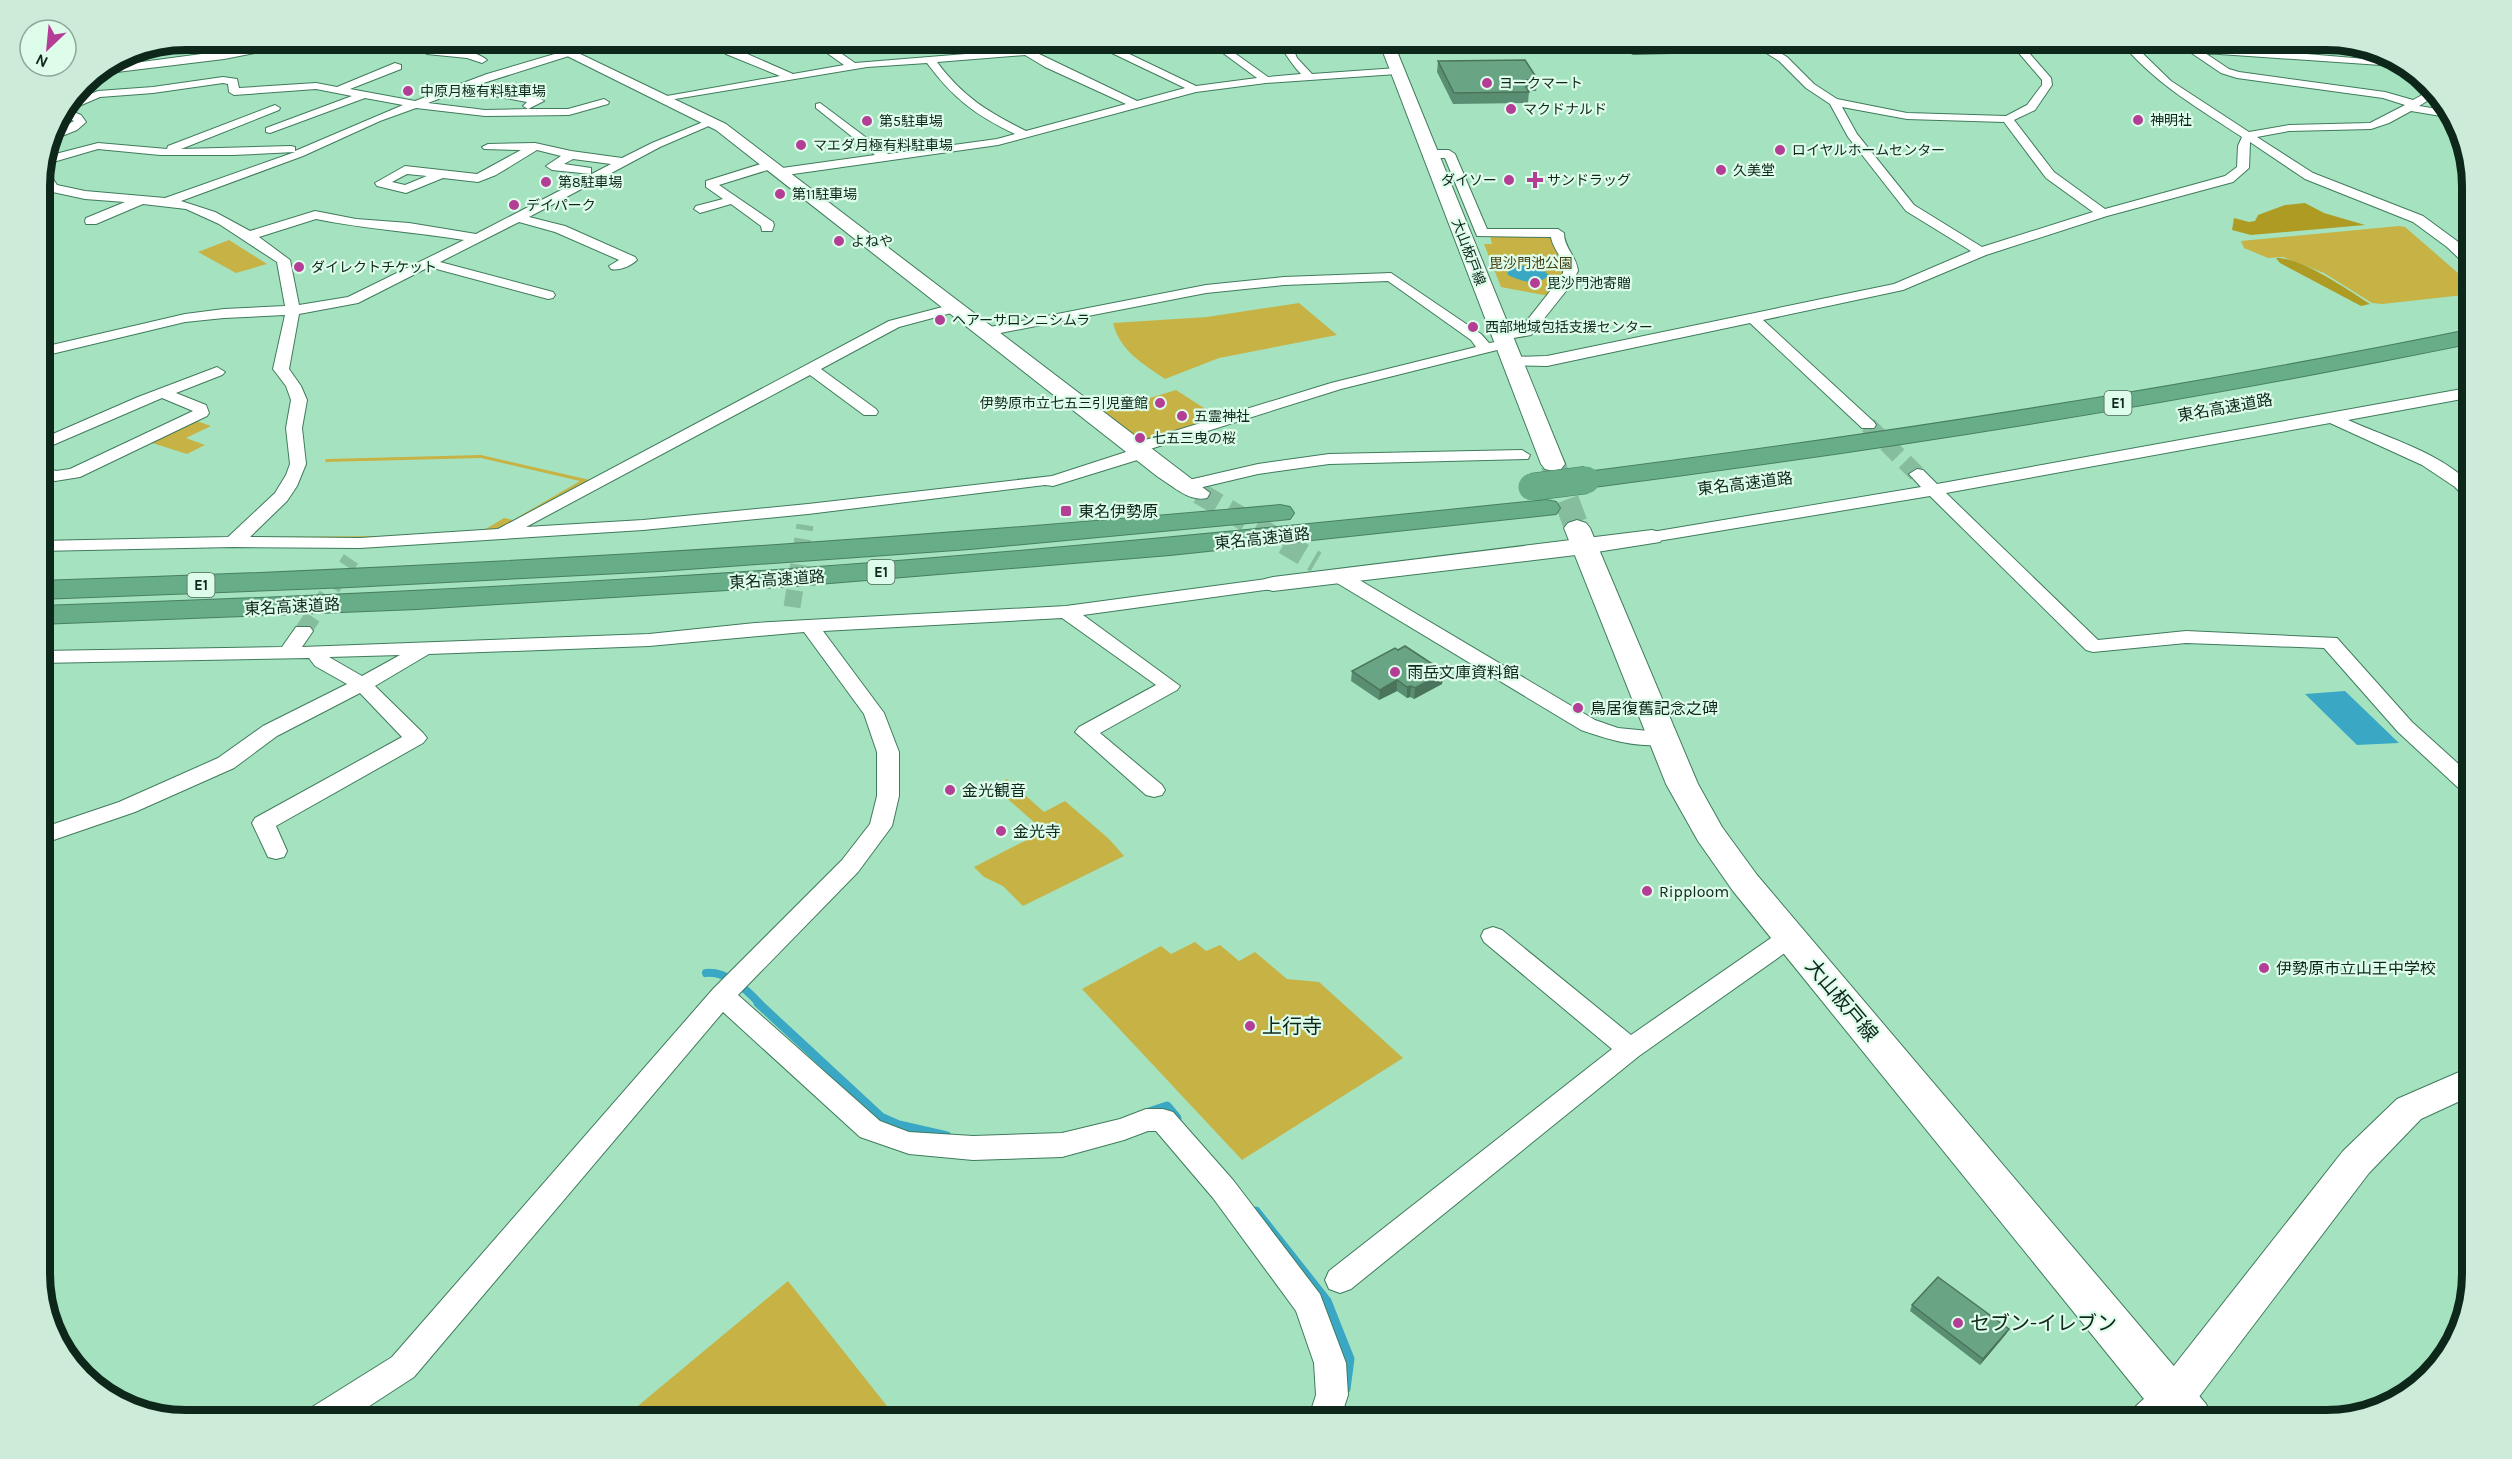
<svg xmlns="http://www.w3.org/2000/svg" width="2512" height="1459" font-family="Karla,'Noto Sans JP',sans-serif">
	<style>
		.green { fill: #c6b245 }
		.forest { fill: #ae9b23 }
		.water { fill: #3aa8c5 }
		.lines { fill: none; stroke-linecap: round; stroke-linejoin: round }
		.stream-far1 { stroke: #3aa8c5; stroke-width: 8 }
		.stream { stroke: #3aa8c5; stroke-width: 9 }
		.minor-tunnel { stroke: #87bd9f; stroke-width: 17; stroke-dasharray: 17 9; stroke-linecap: butt }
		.tertiary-tunnel { stroke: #87bd9f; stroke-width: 22; stroke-dasharray: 22 11; stroke-linecap: butt }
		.secondary-tunnel { stroke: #87bd9f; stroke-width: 25; stroke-dasharray: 25 13; stroke-linecap: butt }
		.minor-casing { stroke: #3f7b5c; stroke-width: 2 }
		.tertiary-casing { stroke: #3f7b5c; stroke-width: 2 }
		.secondary-casing { stroke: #3f7b5c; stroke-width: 2 }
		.motorway-casing { stroke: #487f62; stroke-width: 2 }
		.minor { fill: #fff; fill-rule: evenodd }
		.tertiary { fill: #fff; fill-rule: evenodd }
		.secondary { fill: #fff; fill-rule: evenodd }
		.motorway { fill: #67ae88; fill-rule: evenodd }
		.motorway-bridge-casing { stroke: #487f62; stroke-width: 28; stroke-linecap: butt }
		.motorway-bridge { stroke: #67ae88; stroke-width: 27 }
		.wall { fill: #5a8e72 }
		.shaded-wall { fill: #4a745c }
		.building { fill: #69a584; stroke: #4a745c; stroke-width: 1.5 }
		.poi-dot { fill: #b43e96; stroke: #defcea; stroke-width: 2 }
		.labels { text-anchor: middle; stroke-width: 4.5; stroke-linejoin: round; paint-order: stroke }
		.far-poi-label { font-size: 14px; fill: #0e271b; stroke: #defcea; text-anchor: start }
		.far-street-label { font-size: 14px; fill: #0e271b; stroke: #defcea }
		.far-park-label { font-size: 14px; fill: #463e0f; stroke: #defcea }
		.shield { fill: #defcea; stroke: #4c6759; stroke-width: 1.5 }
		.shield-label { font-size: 15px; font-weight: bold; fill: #0e271b }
		.street-label { font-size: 16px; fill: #0e271b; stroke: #defcea }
		.poi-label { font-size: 16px; fill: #0e271b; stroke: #defcea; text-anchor: start }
		.near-street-label { font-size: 20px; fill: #0e271b; stroke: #defcea }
		.near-poi-label { font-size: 20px; fill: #0e271b; stroke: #defcea; text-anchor: start }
		.rim { fill: none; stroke: #0e271b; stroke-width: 8 }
	</style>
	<rect width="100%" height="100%" fill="#a5e3c0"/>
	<g class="green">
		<polygon points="2399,226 2405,227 2473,286 2473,294 2382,304 2372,303 2324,273 2283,257 2268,258 2244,248 2241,241"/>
		<polygon points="1549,235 1564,259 1567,272 1549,296 1501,287 1484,244 1492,244 1490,236"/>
		<polygon points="229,240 267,264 236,273 198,252"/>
		<path d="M 1299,303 L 1337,335 L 1219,358 L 1165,379 C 1142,363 1120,351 1113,323 L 1207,317 Z"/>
		<polygon points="1176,390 1221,419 1144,442 1101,413"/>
		<polygon points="194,420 211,426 186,438 205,445 187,454 149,442"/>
		<polygon points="481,455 590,480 499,531 382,539 264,539 259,537 383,536 484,530 504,518 513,520 580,481 481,458 325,462 326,459"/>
		<polygon points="1007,779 1044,812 1065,801 1109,839 1124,856 1023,906 1003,886 984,877 974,867 1044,831 994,787"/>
		<polygon points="1195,942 1206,951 1220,945 1239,961 1255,952 1287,979 1319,982 1403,1058 1242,1160 1082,989 1161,946 1171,954"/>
		<polygon points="788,1281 898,1420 621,1420"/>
	</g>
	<g class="forest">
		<polygon points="2305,203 2324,213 2365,225 2251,235 2232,230 2234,218 2249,222 2255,221 2258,215 2285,205"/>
		<path d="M 2276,258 C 2301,257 2348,290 2370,304 L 2361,306 L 2280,263 Z"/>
	</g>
	<g class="water">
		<path d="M 1519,265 L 1540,268 L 1549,275 C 1537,287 1521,281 1508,275 L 1507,269 Z"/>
		<polygon points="2345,691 2399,743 2357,745 2305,694"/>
	</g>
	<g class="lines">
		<path class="stream-far1" d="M 706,973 C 727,971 746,989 760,1004"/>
		<g class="stream">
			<polyline points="758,1003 881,1117 899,1125 947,1136"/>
			<polyline points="1149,1112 1167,1106 1177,1118"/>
			<polyline points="1256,1211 1327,1301 1350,1359 1346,1389"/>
		</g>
		<g class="minor-tunnel">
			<polyline points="1868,425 1917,474"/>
			<polyline points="792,607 805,525"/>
			<polyline points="303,631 351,559"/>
		</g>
		<polyline class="tertiary-tunnel" points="1199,493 1316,562"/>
		<polyline class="secondary-tunnel" points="1553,464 1577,528"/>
		<g class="minor-casing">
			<g id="minor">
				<polygon points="200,39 222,44 223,46 218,49 182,40"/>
				<path d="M 467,39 L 497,39 L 492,42 L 442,49 C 457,51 475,50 487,60 L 482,63 L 467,58 L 427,54 L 422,51 L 445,42 Z"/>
				<path d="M 700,39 L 713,39 L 793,74 L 844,65 L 820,48 L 798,39 C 807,39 814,41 823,42 C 831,44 847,39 857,39 L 832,47 L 855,63 L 1027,49 L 1098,39 L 1196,86 L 1257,78 L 1204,39 L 1215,39 L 1268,77 L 1301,74 C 1290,63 1285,51 1275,39 L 1286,39 L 1292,46 L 1297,58 L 1312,74 L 1397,68 L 1402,71 L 1397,74 L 1266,83 L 1196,92 L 998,145 L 779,176 L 775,175 L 775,169 L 875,155 L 816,108 L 816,104 L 820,103 L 888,154 L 997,139 L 1015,134 C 975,115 953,98 927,63 L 867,67 L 663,101 L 663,97 L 667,96 L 780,76 L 726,54 ZM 1093,44 L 1185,88 L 1137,101 L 1037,53 ZM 1025,55 L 1045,67 L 1126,104 L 1026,131 C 988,112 963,97 937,62 Z"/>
				<polygon points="886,39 899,39 906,44 897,46"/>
				<polygon points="1360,39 1386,40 1391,43 1386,46 1368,46"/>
				<path d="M 1734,39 L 1758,39 L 1787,57 L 1814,84 L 1837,99 L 1907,113 L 2006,116 L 2027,105 L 2042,85 L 2042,80 L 2007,39 L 2017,39 L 2051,78 L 2052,85 L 2035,110 L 2014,120 L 2054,172 L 2105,209 L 2225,176 L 2237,167 L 2238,146 L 2242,137 C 2198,108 2159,86 2124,46 L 2067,42 L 2062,39 L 2128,39 L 2377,60 L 2381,61 L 2381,65 L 2205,53 L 2229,69 L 2239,72 L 2385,92 L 2413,100 L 2422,95 L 2396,66 L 2348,46 L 2403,61 L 2432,94 L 2432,98 L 2419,106 L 2451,111 L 2453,118 L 2411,111 L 2389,123 L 2371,129 L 2289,131 L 2257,137 L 2313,173 L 2423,216 L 2457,241 L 2473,256 L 2473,268 L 2468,267 L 2447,247 L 2413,222 L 2305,179 L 2250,142 L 2249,168 L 2233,182 L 2107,216 L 1986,255 L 1903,290 L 1763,320 L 1874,422 L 1876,425 L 1874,428 L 1862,428 L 1750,323 L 1547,366 L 1507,365 L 1504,362 L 1507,359 L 1512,357 L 1547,356 L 1894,284 L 1971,251 L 1906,211 L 1848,137 L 1830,104 L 1806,88 L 1779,61 L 1749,42 L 1711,52 L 1633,54 L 1628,51 L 1633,48 L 1709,46 ZM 2136,47 L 2190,52 L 2221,73 L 2237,78 L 2383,98 L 2405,105 L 2370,123 L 2289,125 L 2249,132 L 2171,81 ZM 1842,107 L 1907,119 L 2004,122 L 2046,178 L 2093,212 L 1982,247 L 1914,205 L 1857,134 Z"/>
				<path d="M 568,50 L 573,53 L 572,55 L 474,86 L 539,98 L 544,101 L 528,109 L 568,109 L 604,99 L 609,102 L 608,104 L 569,115 L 485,116 L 416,108 L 380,121 L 303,156 L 181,201 L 215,212 L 250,231 L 315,211 L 356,219 L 409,223 L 476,234 L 611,164 L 573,159 L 564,164 L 591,168 L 591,174 L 552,170 L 546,166 L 561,156 L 537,150 L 496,175 L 478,182 L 443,178 L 406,193 L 377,186 L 375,183 L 405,166 L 477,174 L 521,150 L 484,149 L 482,147 L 488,144 L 535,143 L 571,151 L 622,158 L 652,143 L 708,120 L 712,119 L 718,122 L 660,147 L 529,217 L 565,226 L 635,257 L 637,260 C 631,266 619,271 611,269 L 609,266 L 619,260 L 555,232 L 519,222 L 440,262 L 553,292 L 555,295 L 553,298 L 548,299 L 429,267 L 358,303 L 299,314 L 289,369 L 301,386 L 307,400 L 302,428 L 306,464 L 297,486 L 287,501 L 250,537 L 360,538 L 498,529 L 889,321 L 954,304 L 959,305 L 961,308 L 959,311 L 899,327 L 821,369 L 876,409 L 878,412 L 876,415 L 864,415 L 810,375 L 526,527 L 643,520 L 808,504 L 1052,476 L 1129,451 L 1127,448 L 1129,445 L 1331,383 L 1476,347 L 1471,340 L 1388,281 L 1284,285 L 1206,293 L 985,336 L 978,332 L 985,328 L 1206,285 L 1284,277 L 1391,273 L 1481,334 L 1489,343 L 1496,342 L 1503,346 L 1501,349 L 1341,389 L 1147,450 L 1149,453 L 1147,457 L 1053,486 L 1045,485 L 808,514 L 643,530 L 360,548 L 233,547 L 39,551 L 39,541 L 228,537 L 275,493 L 286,475 L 290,464 L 286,428 L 291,400 L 286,386 L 273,369 L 285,315 L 224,318 L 185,322 L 39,357 L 39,348 L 185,314 L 224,309 L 285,306 L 277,262 L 219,224 L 186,209 L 143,204 L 96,224 L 86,224 L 85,221 L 86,218 L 125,202 L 85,199 L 48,191 L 39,177 L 42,167 L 45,167 L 57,185 L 85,191 L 165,198 L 295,152 L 233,155 L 160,155 L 98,149 L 43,165 L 44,157 L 98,143 L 167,149 L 168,146 L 275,105 L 280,108 L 279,110 L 181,149 L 291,146 L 295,147 L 295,151 L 403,105 L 365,98 L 270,133 L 266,132 L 266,128 L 352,96 L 316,89 L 234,95 L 229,92 L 228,84 L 223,83 L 153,93 L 100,97 L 72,109 L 71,111 L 81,115 L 86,122 L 77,130 L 47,142 L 49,134 L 74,121 L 60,114 L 68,103 L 98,91 L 153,87 L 223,77 L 237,79 L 239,88 L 316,83 L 337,87 L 395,63 L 401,65 L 401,69 L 350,89 L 415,101 L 487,74 ZM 462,90 L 527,102 L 523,106 L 528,109 L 485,110 L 428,103 ZM 407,174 L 427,176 L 405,185 L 392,182 ZM 316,219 C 365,229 415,232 464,240 L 348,297 L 299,305 L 290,260 L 259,237 Z"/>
				<path d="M 1449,150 L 1455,154 L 1487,229 L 1558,229 L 1564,233 C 1564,248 1577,257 1578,271 L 1570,286 L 1531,335 L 1502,340 L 1495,336 L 1497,333 L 1521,328 L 1562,276 C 1568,261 1553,251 1551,237 L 1477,236 L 1445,158 L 1430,158 L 1424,154 L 1430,150 Z"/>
				<polygon points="770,161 774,162 774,168 719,185 773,222 774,225 772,231 762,231 761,226 731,204 700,213 694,209 696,206 723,199 706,187 706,181"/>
				<polygon points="217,367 225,372 222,375 176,393 206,405 209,413 207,416 80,477 55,481 39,476 39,465 56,471 70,469 193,411 162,398 39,451 39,440 138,397"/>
				<path d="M 2473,387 L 2473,397 L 2348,420 C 2390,439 2440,452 2473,486 L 2473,501 L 2467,500 L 2455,487 L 2422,465 L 2330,423 L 1946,493 L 2098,640 L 2186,631 L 2337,638 L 2412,722 L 2473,777 L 2473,796 L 2465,794 L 2398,732 L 2324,648 L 2186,643 L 2093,652 L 2086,650 L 1930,496 L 1652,542 L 1646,541 L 1643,537 L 1646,533 L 1652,532 L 1921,487 L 1909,474 L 1917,469 L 1923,470 L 1937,484 Z"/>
				<polygon points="1522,450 1530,455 1528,459 1329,464 1258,474 1186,491 1180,490 1177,486 1180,482 1258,464 1329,454"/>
				<path d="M 1339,570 L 1346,572 L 1595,720 L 1618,728 L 1669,733 L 1673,738 L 1669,743 C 1641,750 1607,739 1581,730 L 1332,580 L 1330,576 L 1332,572 Z"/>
				<path d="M 1273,578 L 1280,580 L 1282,584 L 1280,588 L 1083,615 L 1180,686 L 1177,690 L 1100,733 L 1162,785 L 1165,790 L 1162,795 L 1154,797 L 1146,795 L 1075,732 L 1079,727 L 1156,685 L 1062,618 L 823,631 L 884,713 L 899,752 L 899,796 L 892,826 L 858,872 L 738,995 L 880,1121 L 909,1132 L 973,1136 L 1062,1133 L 1120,1119 L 1146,1109 L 1163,1109 L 1173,1112 L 1233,1180 L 1320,1294 L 1346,1363 L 1348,1395 L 1340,1420 L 1308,1420 L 1316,1395 L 1314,1363 L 1296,1311 L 1213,1198 L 1156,1131 L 1148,1131 L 1124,1140 L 1062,1157 L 973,1160 L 909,1154 L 860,1137 L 723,1012 L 414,1377 L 348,1420 L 304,1420 L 309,1409 L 392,1357 L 713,989 L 842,860 L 870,824 L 877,796 L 877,752 L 864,714 L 804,632 L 649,646 L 429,654 L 375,686 L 423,733 L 427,738 L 423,743 L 276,826 L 287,851 L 284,857 L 276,859 L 268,857 L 252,823 L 255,818 L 402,737 L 360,693 L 277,736 L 234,768 L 135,812 L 39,845 L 39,829 L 119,802 L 218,758 L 263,726 L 347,684 L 315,666 L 309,658 L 39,663 L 39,651 L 282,647 L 296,627 L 310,627 L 313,631 L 302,647 L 649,634 L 755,623 L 1066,606 ZM 400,655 L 362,676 L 329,657 Z"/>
				<polygon points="1493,927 1502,930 1631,1035 1781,931 1790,928 1799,931 1802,937 1799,943 1639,1056 1351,1289 1340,1293 1329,1289 1325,1280 1329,1271 1612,1049 1484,942 1481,936 1484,930"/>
			</g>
		</g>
		<g class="tertiary-casing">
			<g id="tertiary">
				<polygon points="286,39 312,39 306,43 224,59 92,75 104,67 224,51"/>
				<path d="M 533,39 L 549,39 L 726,124 L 1210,493 L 1207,498 C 1189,502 1173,486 1158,477 L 716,130 Z"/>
				<polygon points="1652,530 1660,532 1663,537 1660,542 1584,554 1273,591 1265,589 1261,584 1265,579 1273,577"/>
				<polygon points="2473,1066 2473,1095 2421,1119 2369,1173 2186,1414 2180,1420 2130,1420 2136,1406 2158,1386 2343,1151 2397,1099"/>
			</g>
		</g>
		<g class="secondary-casing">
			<g id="secondary">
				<polygon points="1378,39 1392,39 1565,464 1561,469 1553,471 1545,469 1541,464"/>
				<polygon points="1577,520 1586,523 1590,528 1698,784 1722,827 1757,875 2206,1404 2213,1420 2161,1420 1733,891 1698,841 1666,784 1564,528 1568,523"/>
			</g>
		</g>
		<g class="motorway-casing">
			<g id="motorway">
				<path d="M 2473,329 L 2473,343 C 2179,403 1883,450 1586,488 L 1577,486 L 1573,480 L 1577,474 L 1586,472 C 1883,434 2179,389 2473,329 Z"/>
				<path d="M 1546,500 L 1556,502 L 1560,508 L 1556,514 L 1170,555 L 794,586 L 417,609 L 39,624 L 39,606 C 290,598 540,586 790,569 C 1042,551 1294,526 1546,500 Z"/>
				<path d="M 1280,505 L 1290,507 L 1294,513 L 1290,519 L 970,549 L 660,571 L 350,587 L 39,599 L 39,581 C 454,568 867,543 1280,505 Z"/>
			</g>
		</g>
		<use href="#minor" class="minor"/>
		<use href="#tertiary" class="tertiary"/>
		<use href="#secondary" class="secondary"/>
		<use href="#motorway" class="motorway"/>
		<g class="motorway-bridge-casing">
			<polyline id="motorway-bridge" points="1532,487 1586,480"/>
		</g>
		<use href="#motorway-bridge" class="motorway-bridge"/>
	</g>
	<g class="wall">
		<polygon points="1438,61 1538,80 1536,91 1529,91 1528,103 1453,104 1437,72"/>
		<polygon points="1440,669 1440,671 1443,673 1442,684 1414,699 1410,697 1407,698 1397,691 1379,700 1351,681 1352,671"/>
		<polygon points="1912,1305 2006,1334 1980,1365 1910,1311"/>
	</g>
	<g class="shaded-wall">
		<polygon points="1440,669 1439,675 1443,673 1442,684 1414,699 1415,688"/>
		<polygon points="1397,680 1397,691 1379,700 1380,690"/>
		<polygon points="1411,686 1410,697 1407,698 1407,687"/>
		<polygon points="2009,1329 2006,1334 1980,1365 1983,1359"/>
	</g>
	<g class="building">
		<polygon points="1525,60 1538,80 1522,80 1529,92 1454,93 1438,61"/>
		<polygon points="1405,646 1440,669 1438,670 1443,673 1415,688 1411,686 1407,687 1397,680 1380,690 1352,671 1395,648 1398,650"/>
		<polygon points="1938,1277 2009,1329 1983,1359 1912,1305"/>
	</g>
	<g class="poi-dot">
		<circle cx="1487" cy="83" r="6"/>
		<circle cx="408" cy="91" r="6"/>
		<circle cx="1511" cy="109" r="6"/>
		<circle cx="2138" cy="120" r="6"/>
		<circle cx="867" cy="121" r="6"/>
		<circle cx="801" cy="145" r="6"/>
		<circle cx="1780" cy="150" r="6"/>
		<circle cx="1721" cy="170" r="6"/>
		<circle cx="1509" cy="180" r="6"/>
		<path d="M1532 171h6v6h6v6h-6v6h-6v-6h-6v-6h6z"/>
		<circle cx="546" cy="182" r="6"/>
		<circle cx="780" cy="194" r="6"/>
		<circle cx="514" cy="205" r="6"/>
		<circle cx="839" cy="241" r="6"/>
		<circle cx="299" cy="267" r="6"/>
		<circle cx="1535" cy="283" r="6"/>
		<circle cx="940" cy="320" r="6"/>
		<circle cx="1473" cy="327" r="6"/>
		<circle cx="1160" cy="403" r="6"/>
		<circle cx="1182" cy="416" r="6"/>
		<circle cx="1140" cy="438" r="6"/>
		<rect x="1060" y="505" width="12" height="12" rx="3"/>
		<circle cx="1395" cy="672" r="6"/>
		<circle cx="1578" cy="708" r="6"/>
		<circle cx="950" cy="790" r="6"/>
		<circle cx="1001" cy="831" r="6"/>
		<circle cx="1647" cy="891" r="6"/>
		<circle cx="2264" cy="968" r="6"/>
		<circle cx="1250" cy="1026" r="6"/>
		<circle cx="1958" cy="1323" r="6"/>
	</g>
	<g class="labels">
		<g class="far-poi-label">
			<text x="1499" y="88">ヨークマート</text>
			<text x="420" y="96">中原月極有料駐車場</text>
			<text x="1523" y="114">マクドナルド</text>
			<text x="2150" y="125">神明社</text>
			<text x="879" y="126">第5駐車場</text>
			<text x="813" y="150">マエダ月極有料駐車場</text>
			<text x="1792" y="155">ロイヤルホームセンター</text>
			<text x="1733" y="175">久美堂</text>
			<text x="1497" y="185" text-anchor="end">ダイソー</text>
			<text x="1547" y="185">サンドラッグ</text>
			<text x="558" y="187">第8駐車場</text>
			<text x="792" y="199">第11駐車場</text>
			<text x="526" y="210">デイパーク</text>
			<text x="851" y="246">よねや</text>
			<text x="311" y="272">ダイレクトチケット</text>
			<text x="1547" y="288">毘沙門池寄贈</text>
			<text x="952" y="325">ヘアーサロンニシムラ</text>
			<text x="1485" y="332">西部地域包括支援センター</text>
			<text x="1148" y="408" text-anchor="end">伊勢原市立七五三引児童館</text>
			<text x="1194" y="421">五霊神社</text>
			<text x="1152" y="443">七五三曳の桜</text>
		</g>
		<g class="far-street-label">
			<text transform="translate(1469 252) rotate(69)" y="5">大山板戸線</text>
		</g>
		<g class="far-park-label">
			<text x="1531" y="268">毘沙門池公園</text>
		</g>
		<g class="shield">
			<rect x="2104.5" y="391" width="27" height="24" rx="4.5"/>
			<rect x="867.5" y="560" width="27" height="24" rx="4.5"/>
			<rect x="187.5" y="573" width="27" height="24" rx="4.5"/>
		</g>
		<g class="shield-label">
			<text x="2118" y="408">E1</text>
			<text x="881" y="577">E1</text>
			<text x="201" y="590">E1</text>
		</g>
		<g class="street-label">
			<text transform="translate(2225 407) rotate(-10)" y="6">東名高速道路</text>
			<text transform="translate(1745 483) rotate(-7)" y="6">東名高速道路</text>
			<text transform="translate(1262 538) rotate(-6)" y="6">東名高速道路</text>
			<text transform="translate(777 579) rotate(-4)" y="6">東名高速道路</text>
			<text transform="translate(292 606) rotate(-3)" y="6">東名高速道路</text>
		</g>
		<g class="poi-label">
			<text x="1078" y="517">東名伊勢原</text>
			<text x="1407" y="678">雨岳文庫資料館</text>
			<text x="1590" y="714">鳥居復舊記念之碑</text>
			<text x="962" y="796">金光観音</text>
			<text x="1013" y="837">金光寺</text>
			<text x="1659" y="897">Ripploom</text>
			<text x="2276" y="974">伊勢原市立山王中学校</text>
		</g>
		<g class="near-street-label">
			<text transform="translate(1842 1000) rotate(50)" y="7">大山板戸線</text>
		</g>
		<g class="near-poi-label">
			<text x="1262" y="1033">上行寺</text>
			<text x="1970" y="1330">セブン-イレブン</text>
		</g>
	</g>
	<path d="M0 0H2512V1459H0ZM186 50H2326A136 136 0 0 1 2462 186V1274A136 136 0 0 1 2326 1410H186A136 136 0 0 1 50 1274V186A136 136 0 0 1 186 50Z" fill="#cdebd9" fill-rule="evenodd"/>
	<path class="rim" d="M186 50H2326A136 136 0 0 1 2462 186V1274A136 136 0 0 1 2326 1410H186A136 136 0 0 1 50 1274V186A136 136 0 0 1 186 50Z"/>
	<g transform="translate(48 48) rotate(206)"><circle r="28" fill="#defcea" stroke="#8ba797" stroke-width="1.5"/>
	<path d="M0-4.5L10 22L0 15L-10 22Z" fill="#b43e96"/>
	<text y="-9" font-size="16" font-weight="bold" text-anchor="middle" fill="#0e271b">N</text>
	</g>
</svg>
